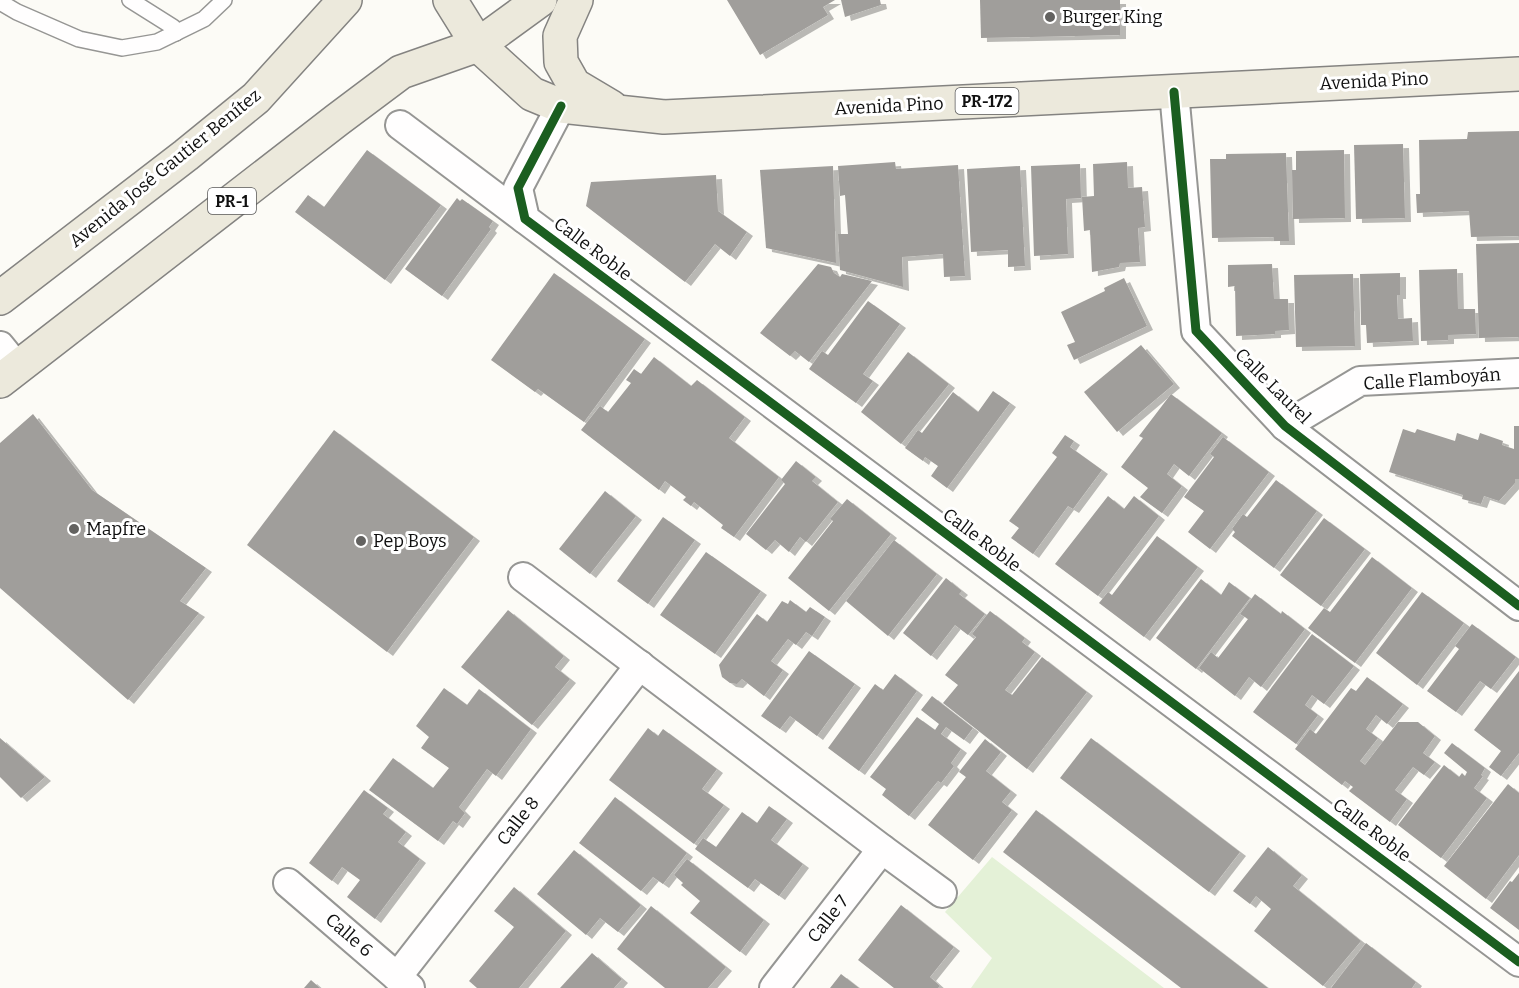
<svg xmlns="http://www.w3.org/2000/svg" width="1519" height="988" font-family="Bitter,serif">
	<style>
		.green { fill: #e4f1d7 }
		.building { fill: #a09e9b; filter: url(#shadow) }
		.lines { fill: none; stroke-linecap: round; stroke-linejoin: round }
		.service-casing { stroke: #969694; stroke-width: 18 }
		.minor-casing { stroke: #969694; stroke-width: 32 }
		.primary-casing { stroke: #848381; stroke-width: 36 }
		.service { stroke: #fffefe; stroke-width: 15 }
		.minor { stroke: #fffefe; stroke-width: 28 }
		.primary { stroke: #ece9dc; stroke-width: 33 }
		.cycleway-casing { stroke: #fff; stroke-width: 13 }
		.cycleway { stroke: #1b5e20; stroke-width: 9 }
		.poi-dot { fill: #636260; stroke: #fff; stroke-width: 2 }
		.labels { text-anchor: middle; stroke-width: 6; stroke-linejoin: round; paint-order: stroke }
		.shield { fill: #fff; stroke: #585858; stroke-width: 1.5 }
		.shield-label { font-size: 16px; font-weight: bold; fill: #101010 }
		.poi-label { font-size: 18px; fill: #101010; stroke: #fff; text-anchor: start }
		.street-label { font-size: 18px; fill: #101010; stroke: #fff }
	</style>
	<defs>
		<filter id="shadow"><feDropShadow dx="6" dy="4" stdDeviation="0" flood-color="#0004"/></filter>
	</defs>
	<rect width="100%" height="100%" fill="#fcfbf6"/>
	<polygon class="green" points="992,857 1164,988 971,988 992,958 945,912"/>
	<g class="building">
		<polygon points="727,0 835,0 823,7 828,15 760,55"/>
		<polygon points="841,0 880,0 881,5 845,17"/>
		<polygon points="980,0 1120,0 1120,35 981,38"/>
		<polygon points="1519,131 1519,236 1471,237 1469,211 1417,213 1416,194 1420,194 1419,140 1467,139 1468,132"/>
		<polygon points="1403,144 1405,218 1356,219 1354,145"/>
		<polygon points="367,150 441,205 385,280 295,212 308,195 324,207"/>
		<polygon points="1344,150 1345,218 1293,219 1292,170 1296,170 1296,151"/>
		<polygon points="1286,153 1289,241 1274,241 1274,237 1212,238 1210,159 1226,159 1226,154"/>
		<polygon points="895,162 896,169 958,165 965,276 944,277 943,254 902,257 903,287 840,270 838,234 848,234 845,195 840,196 838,166"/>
		<polygon points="1127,162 1128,188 1142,187 1145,227 1138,228 1140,262 1120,263 1119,267 1092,272 1090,230 1084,231 1082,197 1094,196 1093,164"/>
		<polygon points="1080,164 1081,198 1066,199 1068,254 1034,256 1031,166"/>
		<polygon points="833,166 836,263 766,248 760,170"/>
		<polygon points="1020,166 1025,266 1008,267 1008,250 971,252 967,169"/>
		<polygon points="716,175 718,211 747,232 730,256 715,244 685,282 586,206 591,182"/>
		<polygon points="457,198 460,201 462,199 493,221 489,227 491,229 442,296 405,269"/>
		<polygon points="1519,243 1519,337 1479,338 1476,244"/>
		<polygon points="818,264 831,267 834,273 840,277 842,274 872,281 809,362 795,351 790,356 760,333"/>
		<polygon points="1272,264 1274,299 1288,299 1289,330 1275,331 1275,334 1236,336 1235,286 1228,287 1228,265"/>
		<polygon points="1457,269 1458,309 1475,309 1476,334 1448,335 1448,340 1421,341 1419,270"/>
		<polygon points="554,273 645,339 584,422 538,389 535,392 491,360"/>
		<polygon points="1400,273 1400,295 1397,295 1398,319 1412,318 1413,341 1367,343 1366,325 1361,325 1360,274"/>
		<polygon points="1353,274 1355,346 1296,347 1294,275"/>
		<polygon points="1124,278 1147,326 1074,360 1067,345 1075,342 1061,312 1105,291 1104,288"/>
		<polygon points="868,301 900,324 863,374 873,381 856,403 809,369 822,351 828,355"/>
		<polygon points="1141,345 1174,384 1117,432 1084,392"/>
		<polygon points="908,352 949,384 901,444 861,412"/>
		<polygon points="654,357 691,386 697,380 745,417 729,438 779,477 734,537 721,528 723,525 694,502 691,506 683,500 686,497 665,481 659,490 581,430 600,406 608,412 631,383 626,380 634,369 641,374"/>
		<polygon points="993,391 1010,403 947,488 931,476 938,466 925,457 923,461 905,448 918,430 922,433 953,392 978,412"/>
		<polygon points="1171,394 1222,433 1189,476 1174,464 1167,474 1182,486 1162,513 1140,497 1148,488 1121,467 1143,438 1139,436"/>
		<polygon points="33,414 92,490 206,568 180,601 199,613 128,700 0,588 0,443"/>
		<polygon points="1514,426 1519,426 1519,479 1515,479 1515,483 1499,501 1484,496 1481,504 1462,499 1463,495 1389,472 1403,429 1415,433 1417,429 1455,441 1457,433 1478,440 1480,433 1503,441 1502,445 1514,449"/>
		<polygon points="334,430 474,537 387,652 247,545"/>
		<polygon points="1065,435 1074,441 1070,447 1102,470 1073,509 1068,506 1033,554 1011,538 1019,528 1009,521 1057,457 1052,453"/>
		<polygon points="1223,437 1269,472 1210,549 1188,532 1204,511 1184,497 1214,457 1210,454"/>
		<polygon points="796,461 816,477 812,481 838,502 806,542 800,537 789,552 775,540 766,550 746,534 785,484 781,480"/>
		<polygon points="1276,480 1317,511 1274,568 1232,536 1235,532 1232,529 1243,514 1247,517"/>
		<polygon points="605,491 636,516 590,574 559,549"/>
		<polygon points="1108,496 1124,509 1134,496 1159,516 1098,596 1055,564"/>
		<polygon points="847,499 891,534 829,611 788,578 833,521 830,519"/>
		<polygon points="663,517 695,540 648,604 617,581"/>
		<polygon points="1324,518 1365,549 1321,606 1280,575"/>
		<polygon points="1157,536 1198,567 1144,637 1099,603 1108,592 1112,595"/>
		<polygon points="894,540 937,574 888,636 846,601"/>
		<polygon points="706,552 761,591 715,654 660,615"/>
		<polygon points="1372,557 1412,588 1355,663 1308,628 1324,608 1330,612"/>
		<polygon points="946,578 962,591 959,594 985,614 968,635 955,625 931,656 903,633"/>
		<polygon points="1201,579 1221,595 1229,582 1250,598 1196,669 1156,638"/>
		<polygon points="1422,592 1464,623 1417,685 1376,653"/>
		<polygon points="1255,594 1281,614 1282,611 1305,629 1261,687 1249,677 1235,696 1199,668 1211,652 1218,658 1248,619 1240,614"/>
		<polygon points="790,600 806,612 810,607 825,617 812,636 806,632 796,645 788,639 771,661 783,670 764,696 742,679 737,684 730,683 722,677 719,665 757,614 767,622 782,601 788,604"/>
		<polygon points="508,610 564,656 555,667 570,679 532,725 461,667"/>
		<polygon points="990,611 1025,638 1022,642 1035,652 1005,690 1012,695 1042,657 1087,692 1027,769 943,703 958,685 945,675 976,637 972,634"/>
		<polygon points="1472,624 1516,657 1491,689 1480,681 1456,712 1427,691 1459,649 1455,646"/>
		<polygon points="1312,634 1354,666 1324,704 1312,695 1305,705 1318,715 1296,744 1253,712"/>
		<polygon points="809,651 855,684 817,736 790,716 780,729 761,716"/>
		<polygon points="1519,671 1519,753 1501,776 1489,767 1501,751 1474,730"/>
		<polygon points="895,674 917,691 859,771 828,748 875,684 883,690"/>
		<polygon points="1367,677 1403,704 1387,724 1376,715 1366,729 1378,738 1360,761 1365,765 1398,722 1418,722 1435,736 1423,753 1435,762 1424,775 1413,767 1395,790 1407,799 1390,822 1349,791 1353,787 1345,781 1342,785 1295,749 1310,729 1316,734 1351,688 1356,691"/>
		<polygon points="444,688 467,705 479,689 531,729 496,776 487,769 459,807 465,813 457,824 453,821 438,841 369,790 393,758 433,788 449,768 421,748 429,737 416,726"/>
		<polygon points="932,696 973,728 964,740 946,727 941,734 961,749 951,763 954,766 941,783 938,781 909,816 882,795 886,789 870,777 917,717 935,730 939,724 921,710"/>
		<polygon points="648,728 658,736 663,729 717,769 702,789 724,805 694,844 609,780"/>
		<polygon points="0,738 45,777 21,798 0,777"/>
		<polygon points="1091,738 1240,852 1209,892 1060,778"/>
		<polygon points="985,739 1001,752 986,771 1011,791 1002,802 1012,810 973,860 928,825 966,777 959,772"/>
		<polygon points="1452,743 1485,768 1481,775 1483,776 1474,788 1487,798 1441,858 1398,825 1444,765 1459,777 1462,773 1465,776 1467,772 1444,753"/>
		<polygon points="1508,784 1519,793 1519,855 1486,899 1444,866"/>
		<polygon points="364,790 388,808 383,814 406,832 398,842 420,859 375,919 347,897 360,880 342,867 332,881 309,863"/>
		<polygon points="615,797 687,853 663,884 653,877 641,891 579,843"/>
		<polygon points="769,806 787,819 771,840 803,864 779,896 755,879 748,888 695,849 703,838 716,847 742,812 757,823"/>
		<polygon points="1036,810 1268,988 1181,988 1003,852"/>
		<polygon points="1268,847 1302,875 1293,886 1361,941 1323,986 1254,931 1271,909 1256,896 1250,904 1233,891"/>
		<polygon points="574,850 641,905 618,932 600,918 586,935 537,894"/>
		<polygon points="687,859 764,920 740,952 690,913 700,901 681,885 683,883 674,875"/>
		<polygon points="1519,873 1519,930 1490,908 1510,881 1512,882"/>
		<polygon points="514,887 566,931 519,988 477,988 469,981 514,927 494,911"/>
		<polygon points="901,905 954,947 930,977 940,986 938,988 894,988 858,960"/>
		<polygon points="651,906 726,967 708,988 665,988 617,949"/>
		<polygon points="1366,943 1416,982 1412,988 1331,988"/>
		<polygon points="592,953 622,979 614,988 560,988"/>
		<polygon points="841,974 859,988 830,988"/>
		<polygon points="311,980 320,988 304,988"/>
	</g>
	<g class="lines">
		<g class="service-casing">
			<g id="service">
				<polyline points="130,0 173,27 176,33"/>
				<polyline points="0,2 17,12 79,39 122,48 157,42 204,19 224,0"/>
			</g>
		</g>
		<g class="minor-casing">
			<g id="minor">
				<polyline points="1174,92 1196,331 1285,426 1519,606"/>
				<polyline points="561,106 518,188 525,219 1519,962"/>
				<polyline points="400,125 525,219"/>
				<polyline points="0,346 17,367"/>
				<polyline points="1285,426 1360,381 1519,373"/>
				<polyline points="523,577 882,849 942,893"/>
				<polyline points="288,883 410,988"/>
				<polyline points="397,977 640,665"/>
				<polyline points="774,988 882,849"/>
			</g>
		</g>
		<g class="primary-casing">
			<g id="primary">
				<polyline points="450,0 478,45 532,94 561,106 664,117 1519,74"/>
				<polyline points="576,0 560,36 561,62 574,85 611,107"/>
				<polyline points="0,298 186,155 256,98 345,0"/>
				<polyline points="0,381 337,120 401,72 478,45 540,0"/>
			</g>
		</g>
		<use href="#service" class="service"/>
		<use href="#minor" class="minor"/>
		<use href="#primary" class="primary"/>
		<g class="cycleway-casing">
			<g id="cycleway">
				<polyline points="1174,92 1196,331 1285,426 1519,606"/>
				<polyline points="561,106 518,188 525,219 1519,962"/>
			</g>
		</g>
		<use href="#cycleway" class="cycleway"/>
	</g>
	<g class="poi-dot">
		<circle cx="1050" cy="17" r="6"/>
		<circle cx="74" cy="529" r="6"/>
		<circle cx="361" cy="541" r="6"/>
	</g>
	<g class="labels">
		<g class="shield">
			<rect x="955.5" y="88" width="63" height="26" rx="4.5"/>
			<rect x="208" y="188" width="48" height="26" rx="4.5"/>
		</g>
		<g class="shield-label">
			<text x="987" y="107">PR-172</text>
			<text x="232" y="207">PR-1</text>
		</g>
		<g class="poi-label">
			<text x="1062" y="23">Burger King</text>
			<text x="86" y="535">Mapfre</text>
			<text x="373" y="547">Pep Boys</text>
		</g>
		<g class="street-label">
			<text transform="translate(1374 81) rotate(-3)" y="6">Avenida Pino</text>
			<text transform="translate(889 106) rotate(-3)" y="6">Avenida Pino</text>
			<text transform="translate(165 168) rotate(-39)" y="6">Avenida José Gautier Benítez</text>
			<text transform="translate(593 249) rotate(37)" y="6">Calle Roble</text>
			<text transform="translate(1432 379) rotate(-4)" y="6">Calle Flamboyán</text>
			<text transform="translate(1273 386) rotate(45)" y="6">Calle Laurel</text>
			<text transform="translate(982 540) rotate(37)" y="6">Calle Roble</text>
			<text transform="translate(518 821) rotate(-52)" y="6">Calle 8</text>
			<text transform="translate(1372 830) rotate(37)" y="6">Calle Roble</text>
			<text transform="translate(828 919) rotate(-52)" y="6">Calle 7</text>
			<text transform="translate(349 935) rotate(41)" y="6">Calle 6</text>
		</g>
	</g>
</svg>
